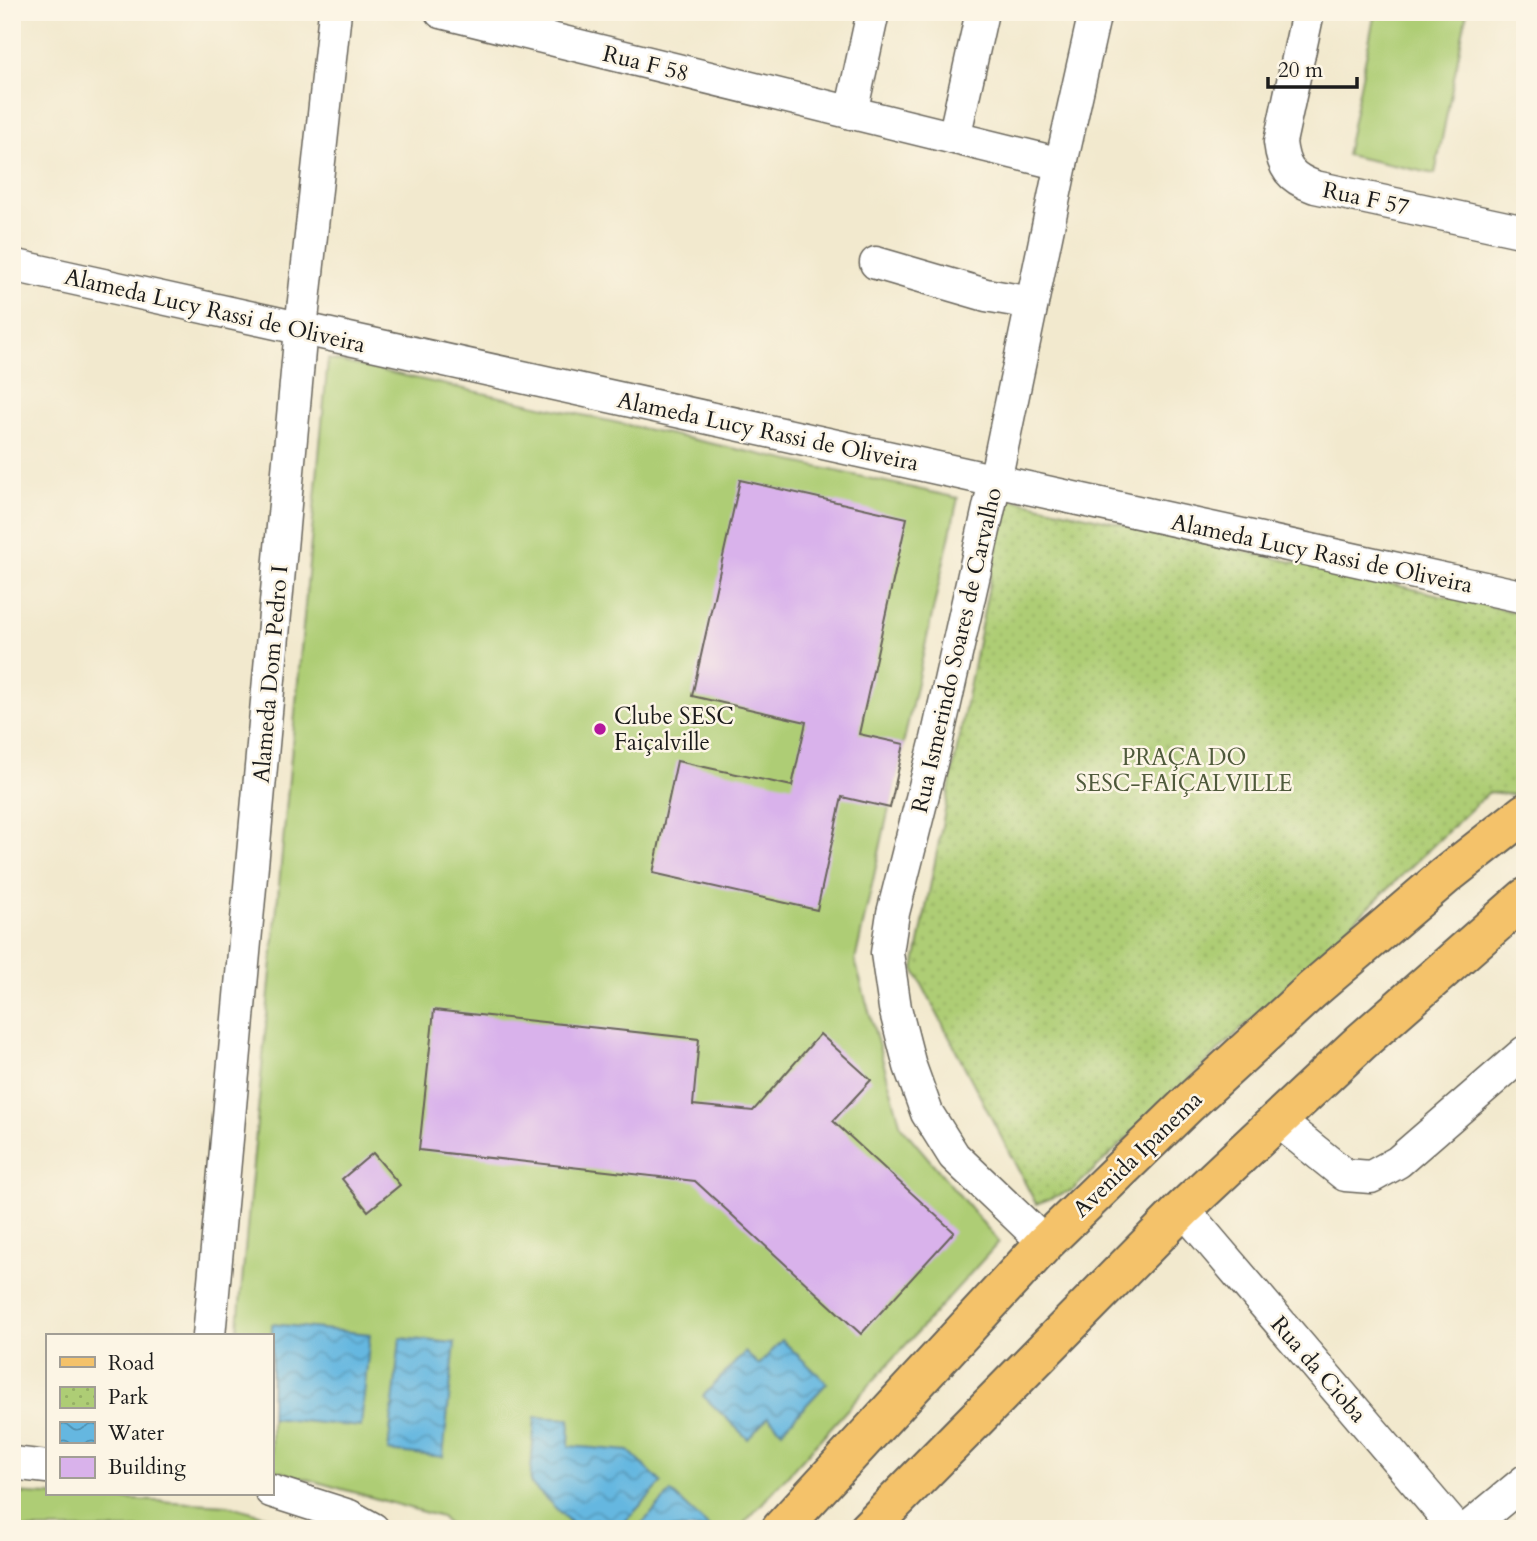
<svg xmlns="http://www.w3.org/2000/svg" width="1537" height="1541" font-family="Cardo,serif">
	<style>
		.grass { fill: #aecd75; stroke: #657448; stroke-width: 2 }
		.park { fill: url(#park-dots); stroke: #657448; stroke-width: 2 }
		.water { fill: url(#water-waves); stroke: #406a7e; stroke-width: 2 }
		.building { fill: #d9b2eb }
		.lines { fill: none; stroke-linecap: round; stroke-linejoin: round }
		.minor-casing { stroke: #67645a; stroke-width: 35 }
		.major-casing { stroke: #67645a; stroke-width: 42 }
		.minor { stroke: #fff; stroke-width: 32 }
		.major { stroke: #f4c26a; stroke-width: 38 }
		.poi-dot { fill: #b5179e; stroke: #fcf5e5; stroke-width: 2.5 }
		.labels { text-anchor: middle; stroke-width: 5; stroke-linejoin: round; paint-order: stroke }
		.street-label { font-size: 23px; fill: #1c1c1c; stroke: #fcf5e5 }
		.poi-label { font-size: 23px; fill: #1c1c1c; stroke: #fcf5e5; text-anchor: start }
		.park-label { font-size: 23px; fill: #4f5a3b; stroke: #fcf5e5 }
	</style>
	<defs>
		<pattern id="park-dots" width="8" height="8" patternUnits="userSpaceOnUse" patternTransform="scale(1.75)"><rect width="8" height="8" fill="#aecd75"/><path d="M2 2h.1M6 6h.1" fill="none" stroke="#95af65" stroke-width="1.8" stroke-linecap="round"/></pattern>
		<pattern id="water-waves" width="16" height="10" patternUnits="userSpaceOnUse" patternTransform="scale(1.75)"><rect width="16" height="10" fill="#65b7e0"/><path d="M0 5q4-4 8 0t8 0" fill="none" stroke="#5294b5"/></pattern>
	</defs>
	<rect width="100%" height="100%" fill="#fcf5e5"/>
	<filter id="ink" filterUnits="userSpaceOnUse"><feTurbulence type="fractalNoise" baseFrequency=".0143" numOctaves="2"/><feDisplacementMap in="SourceGraphic" scale="14" xChannelSelector="R" yChannelSelector="G"/><feConvolveMatrix kernelMatrix="1 2 1 2 8 2 1 2 1" color-interpolation-filters="sRGB"/></filter>
	<filter id="wash" filterUnits="userSpaceOnUse"><feTurbulence type="fractalNoise" baseFrequency=".00686" numOctaves="4" result="noise"/><feDisplacementMap in="SourceGraphic" scale="28" xChannelSelector="R" yChannelSelector="G"/><feGaussianBlur stdDeviation="1.57" result="paint"/><feColorMatrix in="noise" values="0 0 0 0 0 0 0 0 0 0 0 0 0 0 0 0 0 1.4 0 .05"/><feComposite in="paint" operator="in"/></filter>
	<g filter="url(#wash)">
		<rect width="100%" height="100%" fill="#f2e9ce"/>
		<g class="grass">
			<polygon points="1375,12 1467,12 1435,174 1346,155"/>
			<polygon points="328,359 958,498 855,961 901,1126 999,1242 739,1529 453,1529 441,1517 271,1469 271,1336 237,1336"/>
			<polygon points="12,1493 228,1505 312,1529 12,1529"/>
		</g>
		<polygon class="park" points="1006,498 1525,614 1525,794 1522,796 1489,792 1073,1190 1036,1204 914,969"/>
		<g class="water">
			<polygon points="272,1324 370,1334 361,1427 271,1418"/>
			<polygon points="400,1338 455,1343 443,1457 388,1451"/>
			<polygon points="782,1340 827,1383 782,1431 768,1417 748,1439 703,1396 745,1352 759,1365"/>
			<polygon points="535,1417 570,1419 569,1446 629,1451 662,1483 618,1529 605,1529 596,1520 584,1529 577,1529 530,1483"/>
			<polygon points="671,1492 710,1528 709,1529 637,1529"/>
		</g>
		<g id="blocks">
			<g class="building">
				<polygon points="740,480 907,518 859,734 904,744 890,808 842,797 817,910 653,873 677,761 792,786 806,722 692,696"/>
				<polygon points="434,1010 699,1039 693,1105 753,1111 820,1034 871,1080 833,1121 954,1232 861,1334 695,1181 419,1150"/>
				<polygon points="373,1153 400,1185 368,1211 342,1179"/>
			</g>
		</g>
	</g>
	<g filter="url(#ink)">
		<use href="#blocks" fill-opacity="0" stroke="#67645a" stroke-width="2"/>
		<g class="lines">
			<g class="minor-casing">
				<g id="minor">
					<polyline points="441,12 1061,164"/>
					<path d="M 1308,12 L 1280,142 C 1283,168 1290,178 1315,187 L 1525,232"/>
					<polyline points="851,113 873,12"/>
					<polyline points="954,138 982,12"/>
					<polyline points="876,263 986,295 1032,303"/>
					<polyline points="12,265 1525,597"/>
					<polyline points="1277,1120 1345,1175 1371,1177 1398,1162 1525,1052"/>
					<polyline points="1183,1209 1456,1529"/>
					<polyline points="1045,1243 954,1156 927,1113 910,1066 895,1008 887,953 893,913 937,739 995,481 1061,164 1095,12"/>
					<polyline points="209,1336 301,329 335,12"/>
					<polyline points="12,1463 47,1467"/>
					<polyline points="271,1491 349,1516 373,1529"/>
					<polyline points="1467,1529 1525,1481"/>
				</g>
			</g>
			<g class="major-casing">
				<g id="major">
					<polyline points="781,1529 1045,1243 1188,1104 1312,990 1445,876 1525,813"/>
					<polyline points="868,1529 1183,1209 1361,1042 1525,898"/>
				</g>
			</g>
			<use href="#minor" class="minor"/>
			<use href="#major" class="major"/>
		</g>
	</g>
	<circle class="poi-dot" cx="600" cy="729" r="7"/>
	<g class="labels">
		<g class="street-label">
			<text transform="translate(646 63) rotate(14)" y="8">Rua F 58</text>
			<text transform="translate(1366 198) rotate(12)" y="8">Rua F 57</text>
			<text transform="translate(215 310) rotate(13)" y="8">Alameda Lucy Rassi de Oliveira</text>
			<text transform="translate(768 431) rotate(12)" y="8">Alameda Lucy Rassi de Oliveira</text>
			<text transform="translate(1322 553) rotate(12)" y="8">Alameda Lucy Rassi de Oliveira</text>
			<text transform="translate(956 650) rotate(-77)" y="8">Rua Ismerindo Soares de Carvalho</text>
			<text transform="translate(270 674) rotate(-85)" y="8">Alameda Dom Pedro I</text>
			<text transform="translate(1137 1154) rotate(-44)" y="8">Avenida Ipanema</text>
			<text transform="translate(1319 1369) rotate(49)" y="8">Rua da Cioba</text>
		</g>
		<g class="poi-label">
			<text x="614" y="724">Clube SESC<tspan x="614" dy="26">Faiçalville</tspan></text>
		</g>
		<g class="park-label">
			<text x="1184" y="765">PRAÇA DO<tspan x="1184" dy="26">SESC-FAIÇALVILLE</tspan></text>
		</g>
	</g>
	<rect width="1537" height="1541" fill="none" stroke="#fcf5e5" stroke-width="42"/>
	<rect x="46" y="1334" width="228" height="161" fill="#fcf5e5" stroke="#a29e95" stroke-width="2"/>
	<rect x="60" y="1357" width="35" height="10" fill="#f4c26a" stroke="#a29e95" stroke-width="2"/>
	<text x="108" y="1370" font-size="21" fill="#1c1c1c">Road</text>
	<rect x="60" y="1387" width="35" height="21" fill="url(#park-dots)" stroke="#a29e95" stroke-width="2"/>
	<text x="108" y="1404" font-size="21" fill="#1c1c1c">Park</text>
	<rect x="60" y="1422" width="35" height="21" fill="url(#water-waves)" stroke="#a29e95" stroke-width="2"/>
	<text x="108" y="1440" font-size="21" fill="#1c1c1c">Water</text>
	<rect x="60" y="1457" width="35" height="21" fill="#d9b2eb" stroke="#a29e95" stroke-width="2"/>
	<text x="108" y="1474" font-size="21" fill="#1c1c1c">Building</text>
	<path d="M1268 77v10h89v-10" fill="none" stroke="#1c1c1c" stroke-width="3.5"/>
	<text x="1278" y="77" font-size="21" fill="#1c1c1c" stroke="#fcf5e5" stroke-width="5" paint-order="stroke">20 m</text>
</svg>
